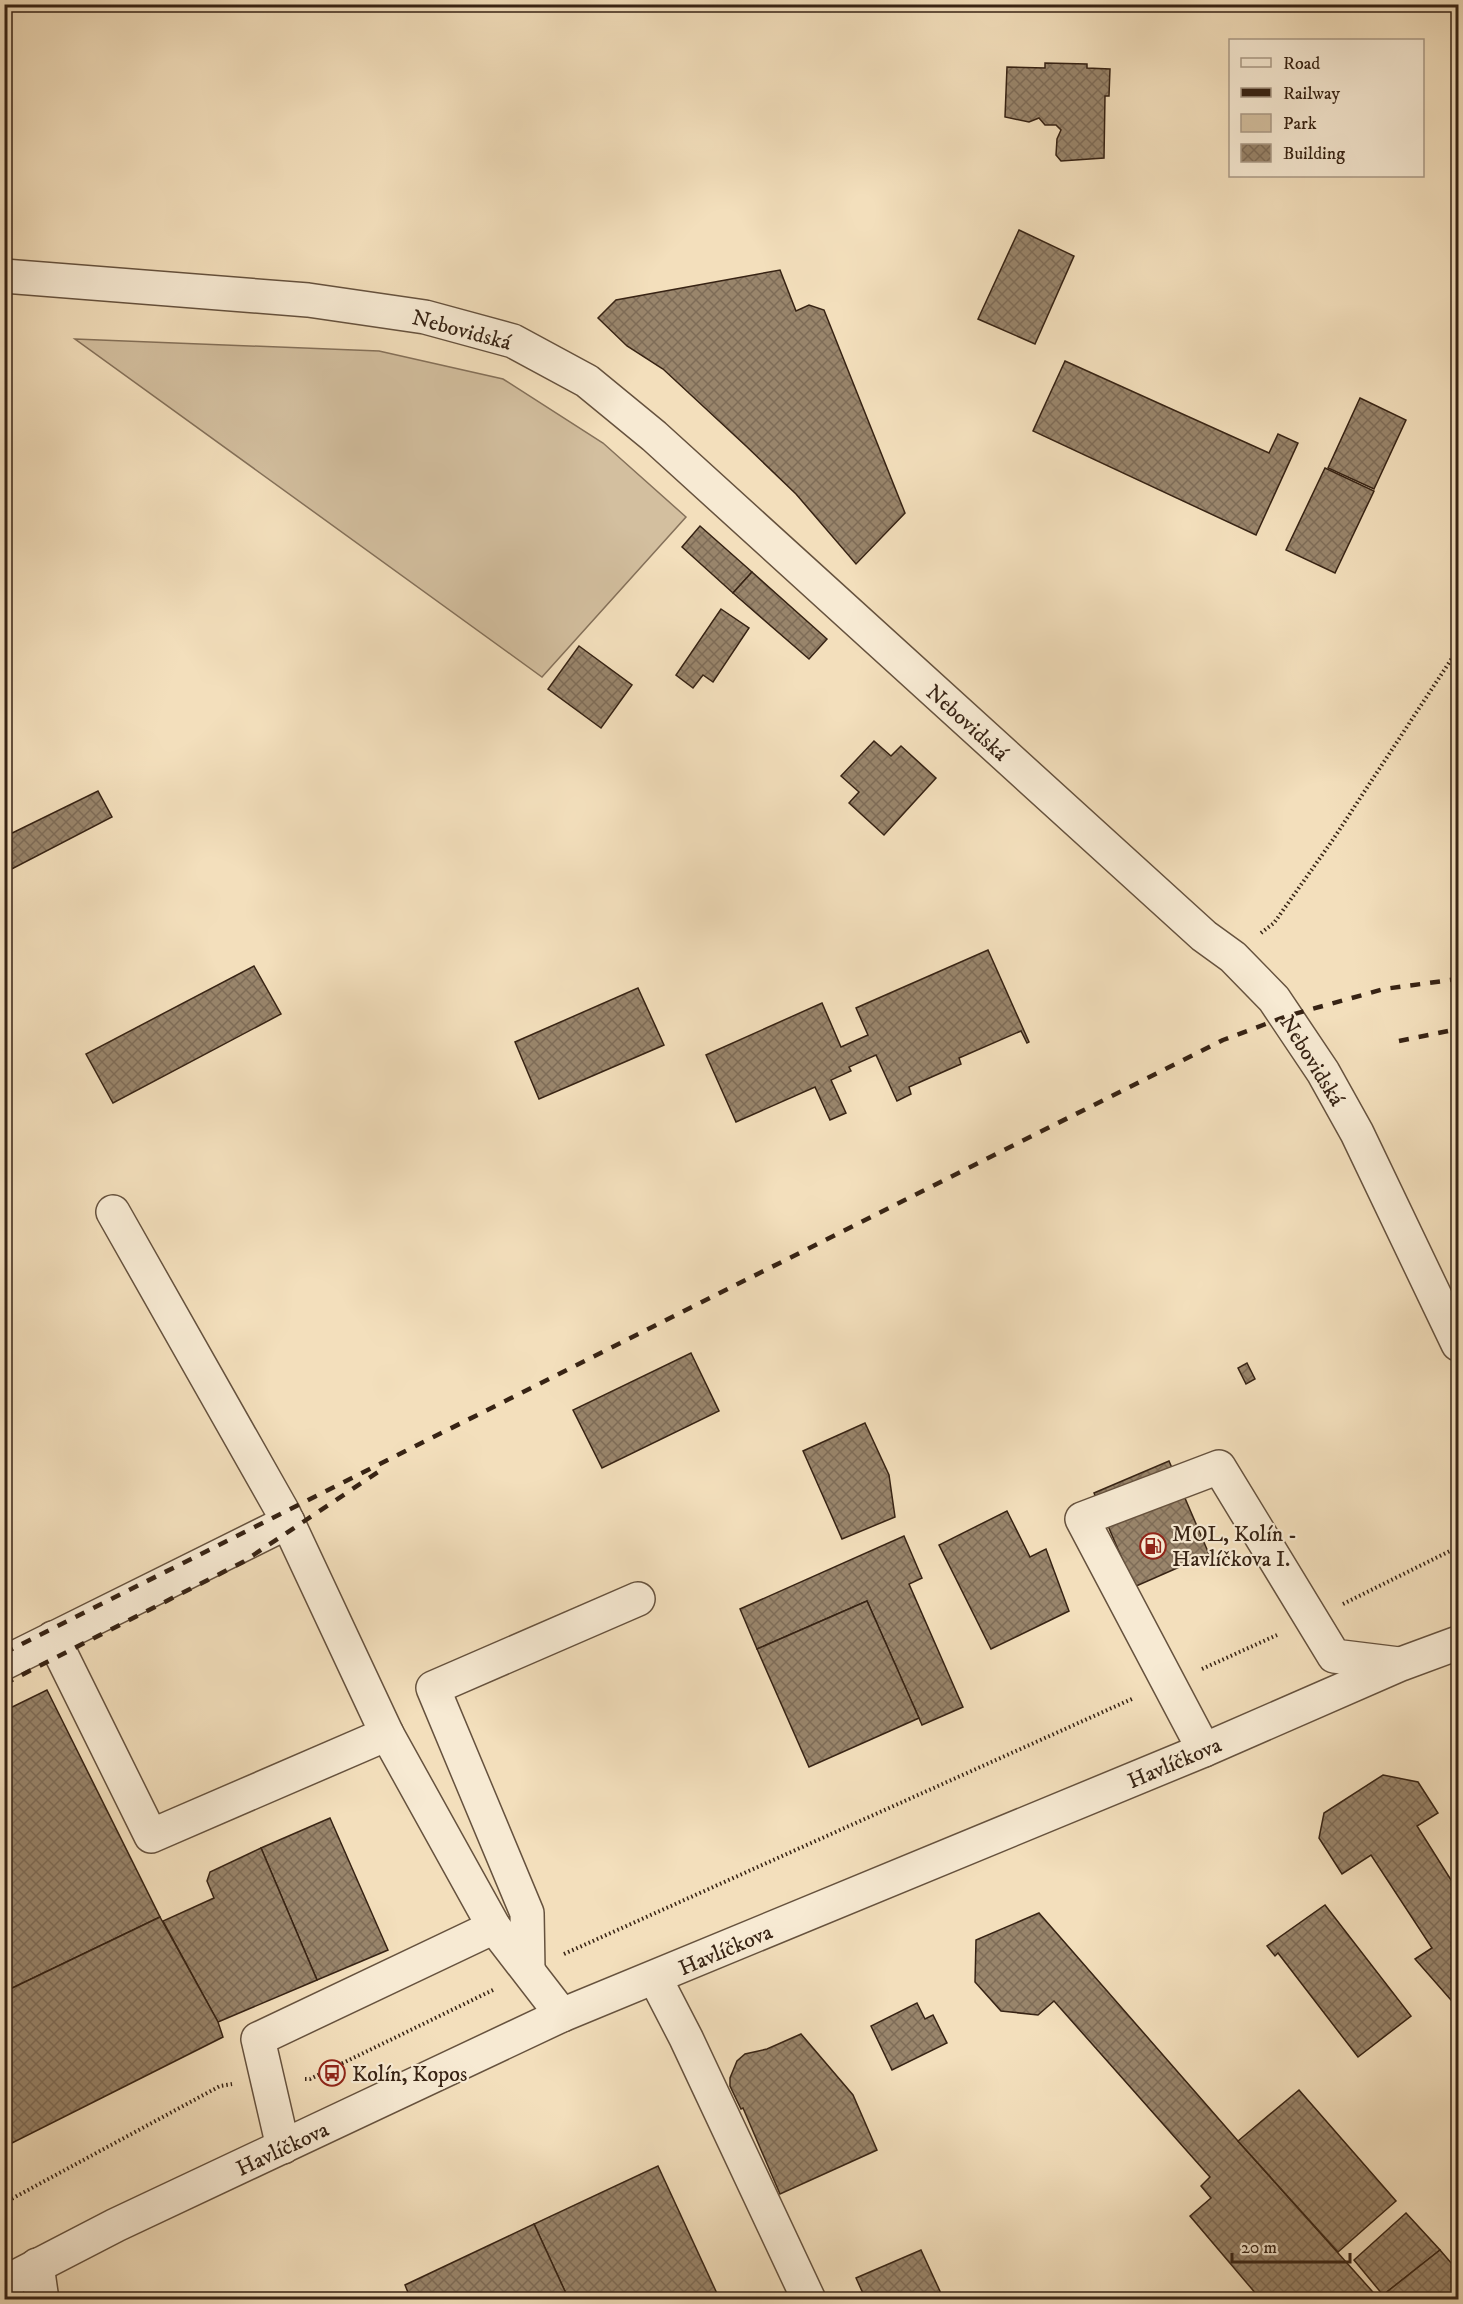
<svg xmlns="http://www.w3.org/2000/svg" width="1463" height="2304" font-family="'IM FELL DW Pica',serif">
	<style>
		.green { fill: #d3bf9f; stroke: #85715a; stroke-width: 1.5 }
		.building { fill: url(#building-cross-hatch); stroke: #372314; stroke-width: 1.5 }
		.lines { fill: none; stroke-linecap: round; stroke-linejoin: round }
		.minor-casing { stroke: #66523e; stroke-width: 36 }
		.path { stroke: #372314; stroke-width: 4; stroke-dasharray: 1.5 3; stroke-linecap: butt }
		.minor { stroke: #f7ead3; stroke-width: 33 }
		.rail { stroke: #372314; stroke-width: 4.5; stroke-dasharray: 10 10; stroke-linecap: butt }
		.labels { text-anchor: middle; stroke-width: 4.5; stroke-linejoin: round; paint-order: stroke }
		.street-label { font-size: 22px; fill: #372314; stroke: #f7ead3 }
		.poi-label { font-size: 22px; fill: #372314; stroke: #f7ead3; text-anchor: start }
	</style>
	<defs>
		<pattern id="building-cross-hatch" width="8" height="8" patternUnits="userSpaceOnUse" patternTransform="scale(1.5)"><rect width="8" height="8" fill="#99856b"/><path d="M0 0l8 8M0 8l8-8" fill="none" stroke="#7e6c57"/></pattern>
	</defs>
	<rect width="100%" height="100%" fill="#f3dfbc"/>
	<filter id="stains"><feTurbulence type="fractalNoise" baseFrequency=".00333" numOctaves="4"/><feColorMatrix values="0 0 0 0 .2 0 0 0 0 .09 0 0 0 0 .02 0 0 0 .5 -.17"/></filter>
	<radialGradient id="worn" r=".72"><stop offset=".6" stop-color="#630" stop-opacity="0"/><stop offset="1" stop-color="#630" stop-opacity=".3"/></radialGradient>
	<polygon class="green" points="75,339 379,351 503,379 603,443 686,517 542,677"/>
	<g class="building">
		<polygon points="1045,63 1087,64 1087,68 1110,69 1109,96 1105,96 1104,158 1061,161 1056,155 1057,139 1061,130 1056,125 1045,125 1039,118 1029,122 1005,117 1007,67 1045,68"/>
		<polygon points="1019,230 1074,256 1035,344 978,319"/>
		<polygon points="780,270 796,311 809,305 824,310 905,513 856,564 796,494 746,446 663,369 627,346 598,318 616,300"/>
		<polygon points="1065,361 1269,453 1278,434 1298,443 1256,535 1033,431"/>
		<polygon points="1360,398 1406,420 1374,489 1328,468"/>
		<polygon points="1325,468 1374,491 1335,573 1286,550"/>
		<polygon points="700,526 752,572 733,593 682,547"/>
		<polygon points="752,572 827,639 809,659 733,593"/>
		<polygon points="721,609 749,628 713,682 703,675 693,688 676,675"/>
		<polygon points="579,646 632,685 601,728 548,689"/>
		<polygon points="874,741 891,756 901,746 936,778 884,835 849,803 859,792 841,776"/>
		<polygon points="98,791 112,817 4,873 4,837"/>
		<polygon points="988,950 1029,1042 1027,1043 1021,1031 959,1058 961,1064 909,1087 911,1094 897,1101 876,1055 849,1067 851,1071 831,1080 846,1113 830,1120 815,1087 736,1122 706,1055 822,1003 841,1047 868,1035 856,1008"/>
		<polygon points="254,966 281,1014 113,1103 86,1054"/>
		<polygon points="638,988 664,1045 539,1099 515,1042"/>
		<polygon points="691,1353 719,1411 602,1468 573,1410"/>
		<polygon points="1247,1363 1255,1379 1246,1384 1238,1368"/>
		<polygon points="865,1423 889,1475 895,1517 842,1539 803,1451"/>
		<polygon points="1169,1461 1209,1554 1134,1587 1094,1493"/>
		<polygon points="1007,1511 1030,1557 1046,1549 1069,1611 991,1649 939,1545"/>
		<polygon points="904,1536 922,1578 909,1584 963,1707 922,1725 867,1601 757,1649 740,1609"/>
		<polygon points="867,1601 919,1718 809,1767 757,1649"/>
		<polygon points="47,1690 160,1917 4,1992 4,1711"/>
		<polygon points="1383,1775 1418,1782 1438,1813 1417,1826 1458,1891 1458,2008 1415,1959 1432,1948 1371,1855 1342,1874 1319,1838 1324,1813"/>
		<polygon points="330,1818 388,1950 317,1980 261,1848"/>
		<polygon points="261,1848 317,1980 218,2022 163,1921 214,1898 207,1881 210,1872"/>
		<polygon points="1325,1905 1411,2016 1358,2057 1278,1953 1275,1956 1267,1946"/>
		<polygon points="1039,1913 1238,2141 1380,2300 1252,2300 1257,2295 1190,2216 1211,2198 1201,2186 1210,2177 1054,2001 1038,2015 1001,2011 975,1982 976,1940"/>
		<polygon points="160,1917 218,2022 223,2037 4,2147 4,1992"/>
		<polygon points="917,2003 925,2019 933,2015 947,2043 892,2070 871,2026"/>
		<polygon points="801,2034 853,2095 877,2150 780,2194 743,2108 741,2109 730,2086 730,2078 737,2061 745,2054 767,2049"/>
		<polygon points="1299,2090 1396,2201 1338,2252 1238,2141"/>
		<polygon points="658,2166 720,2300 569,2300 534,2224"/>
		<polygon points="1406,2213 1440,2250 1383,2295 1354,2260"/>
		<polygon points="534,2224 569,2300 411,2300 405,2285"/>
		<polygon points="921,2250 944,2300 866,2300 856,2278"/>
		<polygon points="1440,2250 1458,2271 1458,2300 1387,2300 1383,2295"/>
	</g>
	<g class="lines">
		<g class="minor-casing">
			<g id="minor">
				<polyline points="4,276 308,300 425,317 513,341 587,381 654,436 1204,936 1233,957 1274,999 1323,1072 1357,1133 1458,1344"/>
				<polyline points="113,1212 283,1512 387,1734 494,1927"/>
				<polyline points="53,1638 151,1836 387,1734"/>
				<polyline points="4,1663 288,1522"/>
				<polyline points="1204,1750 1082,1519 1219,1467 1334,1656 1399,1664"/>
				<polyline points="528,1970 527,1913 433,1688 638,1599"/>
				<polyline points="655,1978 686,2038 809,2300"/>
				<polyline points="283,2147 258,2039 494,1927 562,2015"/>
				<polyline points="37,2265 42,2300"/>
				<polyline points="4,2283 116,2225 562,2015 1204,1750 1401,1664 1458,1643"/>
			</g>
		</g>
		<g class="path">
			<polyline points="1261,933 1274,923 1332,841 1458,649"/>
			<polyline points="1343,1604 1458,1547"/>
			<polyline points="1202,1669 1277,1635"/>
			<polyline points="564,1954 1134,1698"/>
			<polyline points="305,2079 310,2079 495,1989"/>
			<polyline points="4,2203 220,2086 232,2084"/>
		</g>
		<use href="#minor" class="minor"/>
		<g class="rail">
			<polyline points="1399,1041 1458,1029"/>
			<polyline points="4,1653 1223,1040 1287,1016 1384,989 1458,979"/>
			<polyline points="4,1684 243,1562 378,1472"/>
		</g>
	</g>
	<defs>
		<g id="fuel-ring" transform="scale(1.35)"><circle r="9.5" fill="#f7ead3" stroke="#8f2418" stroke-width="1.5"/><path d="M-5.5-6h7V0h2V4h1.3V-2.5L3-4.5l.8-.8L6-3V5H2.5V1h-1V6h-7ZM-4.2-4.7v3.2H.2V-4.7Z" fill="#8f2418"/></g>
		<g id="bus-ring" transform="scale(1.35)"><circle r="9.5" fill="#f7ead3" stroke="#8f2418" stroke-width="1.5"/><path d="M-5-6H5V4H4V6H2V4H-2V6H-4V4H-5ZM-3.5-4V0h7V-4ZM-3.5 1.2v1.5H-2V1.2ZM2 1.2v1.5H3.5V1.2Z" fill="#8f2418"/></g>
	</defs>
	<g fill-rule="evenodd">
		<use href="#fuel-ring" x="1153" y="1546"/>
		<use href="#bus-ring" x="332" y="2073"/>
	</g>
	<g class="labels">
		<g class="street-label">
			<text transform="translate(462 329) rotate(15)" y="8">Nebovidská</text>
			<text transform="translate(968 722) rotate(42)" y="8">Nebovidská</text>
			<text transform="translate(1313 1060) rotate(58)" y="8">Nebovidská</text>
			<text transform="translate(1174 1762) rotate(-23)" y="8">Havlíčkova</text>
			<text transform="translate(725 1949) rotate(-23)" y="8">Havlíčkova</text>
			<text transform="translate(282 2148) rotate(-25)" y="8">Havlíčkova</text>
		</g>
		<g class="poi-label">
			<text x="1172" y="1541">MOL, Kolín -<tspan x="1172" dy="25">Havlíčkova I.</tspan></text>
			<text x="352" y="2081">Kolín, Kopos</text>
		</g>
	</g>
	<rect width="1463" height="2304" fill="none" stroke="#f3dfbc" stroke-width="24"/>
	<rect x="6" y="6" width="1451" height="2292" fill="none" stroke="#372314" stroke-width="3"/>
	<rect x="12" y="12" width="1439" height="2280" fill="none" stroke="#372314" stroke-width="1.5"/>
	<rect x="1229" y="39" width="195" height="138" fill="#f7ead3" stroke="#aa9a87" stroke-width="1.5"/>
	<rect x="1241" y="58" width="30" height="9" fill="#f7ead3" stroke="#aa9a87" stroke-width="1.5"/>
	<text x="1283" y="69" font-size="18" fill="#372314">Road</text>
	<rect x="1241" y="88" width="30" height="9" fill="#372314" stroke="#aa9a87" stroke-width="1.5"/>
	<text x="1283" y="99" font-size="18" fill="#372314">Railway</text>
	<rect x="1241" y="114" width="30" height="18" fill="#d3bf9f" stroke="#aa9a87" stroke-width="1.5"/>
	<text x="1283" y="129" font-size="18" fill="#372314">Park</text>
	<rect x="1241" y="144" width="30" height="18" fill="url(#building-cross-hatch)" stroke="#aa9a87" stroke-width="1.5"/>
	<text x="1283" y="159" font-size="18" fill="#372314">Building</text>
	<path d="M1232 2253v9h118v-9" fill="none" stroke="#372314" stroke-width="3"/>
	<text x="1241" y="2253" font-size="18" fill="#372314" stroke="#f7ead3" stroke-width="4.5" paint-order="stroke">20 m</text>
	<rect width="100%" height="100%" filter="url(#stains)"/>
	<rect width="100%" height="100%" fill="url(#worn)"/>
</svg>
